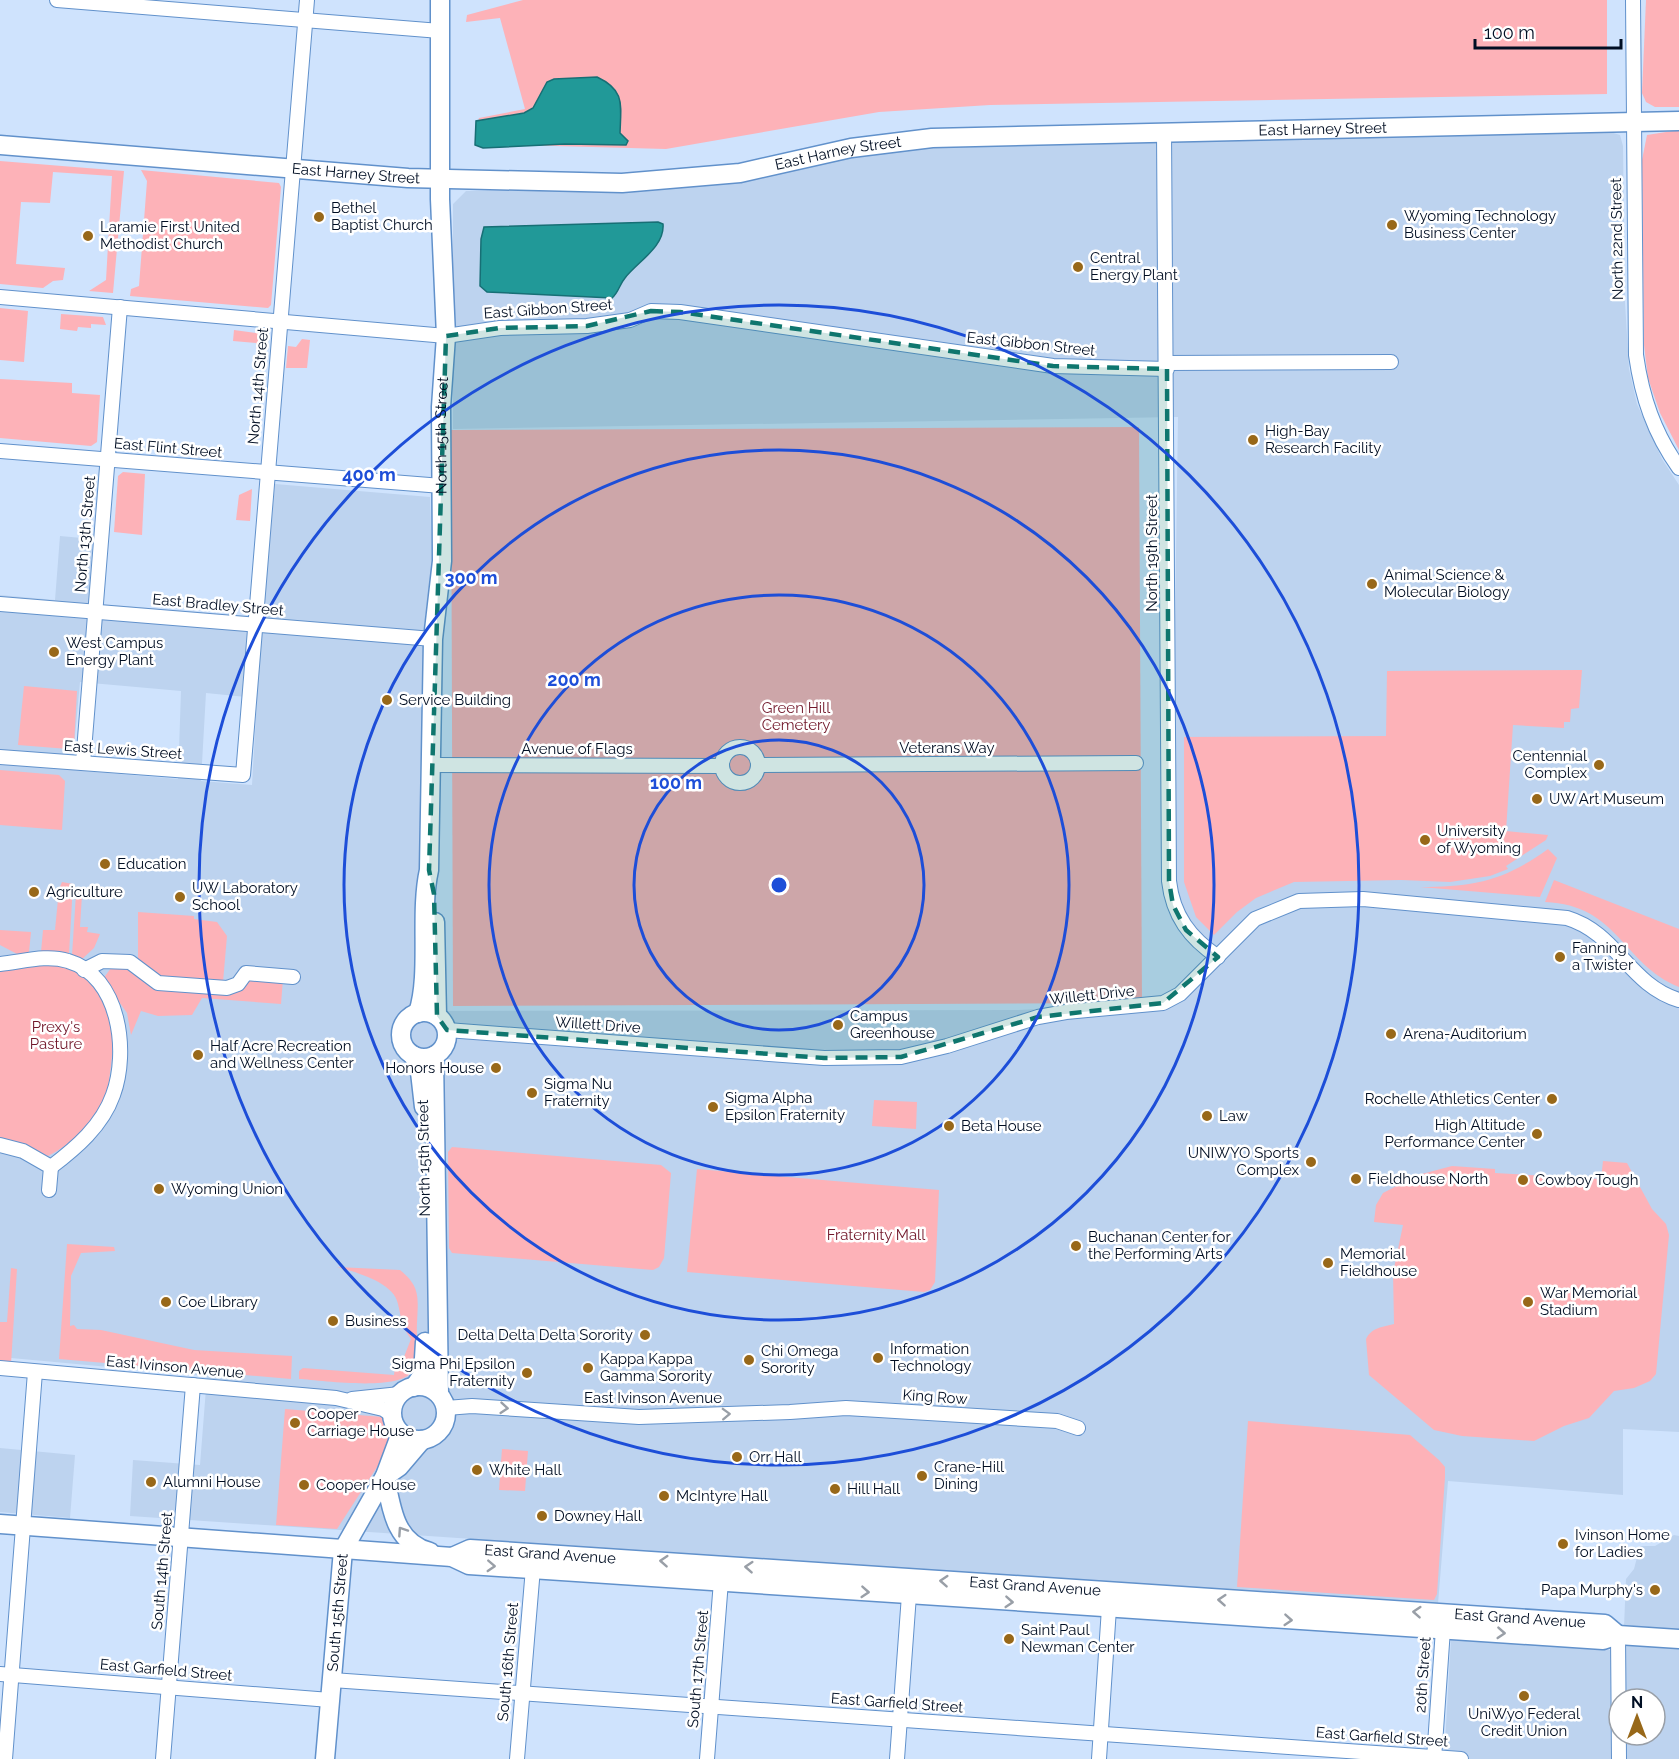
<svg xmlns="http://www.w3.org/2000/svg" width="1679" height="1759" font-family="Raleway,sans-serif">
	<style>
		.built { fill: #bdd3ef; fill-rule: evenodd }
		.green { fill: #fdb2b8 }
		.water { fill: #219998; stroke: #176f75; stroke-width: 1.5 }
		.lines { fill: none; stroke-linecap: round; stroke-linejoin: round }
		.minor-casing { stroke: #6191cb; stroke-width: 16 }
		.major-casing { stroke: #6191cb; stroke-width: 21 }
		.minor { stroke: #fff; stroke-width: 14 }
		.major { stroke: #fff; stroke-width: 18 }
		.oneway { stroke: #999fa7 }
		.marked { fill: #0f766e; fill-opacity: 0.2; stroke: #0f766e; stroke-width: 4.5; stroke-dasharray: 12 8; stroke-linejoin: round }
		.ring { fill: none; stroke: #1d4ed8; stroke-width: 3 }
		.poi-dot { fill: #986819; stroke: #fff; stroke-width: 2 }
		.labels { text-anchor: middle; stroke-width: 5; stroke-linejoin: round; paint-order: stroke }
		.street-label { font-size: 15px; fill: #000e23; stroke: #fff }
		.poi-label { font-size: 15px; fill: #000e23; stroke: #fff; text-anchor: start }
		.park-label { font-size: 15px; fill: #71172a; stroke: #fff }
		.centre { fill: #1d4ed8; stroke: #fff; stroke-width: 3 }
		.ring-label { font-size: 18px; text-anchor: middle; font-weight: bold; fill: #1d4ed8; stroke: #fff; stroke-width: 5; stroke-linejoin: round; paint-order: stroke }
	</style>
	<rect width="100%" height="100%" fill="#cfe3fd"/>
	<g class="built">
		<path d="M 1607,131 L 1620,135 L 1623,146 L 1625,302 L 1629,369 L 1637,404 L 1662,459 L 1679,485 L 1679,1432 L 1623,1429 L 1623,1495 L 1448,1481 L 1438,1604 L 130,1516 L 133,1460 L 200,1465 L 207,1376 L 0,1357 L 0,595 L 55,600 L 60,536 L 93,539 L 88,603 L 263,617 L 275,484 L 430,497 L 432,563 L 423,635 L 422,782 L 428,1011 L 1018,1010 L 1163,1003 L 1218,957 L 1201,946 L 1171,895 L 1178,417 L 453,429 L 453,204 L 466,191 L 650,190 L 754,178 L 870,152 L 947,144 ZM 80,682 L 181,691 L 178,779 L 72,770 ZM 206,693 L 257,698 L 252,785 L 201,781 Z"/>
		<polygon points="0,1448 75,1455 70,1518 0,1512"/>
		<path d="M 1674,1535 L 1679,1536 L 1679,1759 L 1444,1759 L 1451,1639 L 1623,1651 L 1626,1579 L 1634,1569 L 1640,1546 L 1655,1546 ZM 1619,1699 L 1655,1699 L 1655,1735 L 1619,1735 Z"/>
	</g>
	<g class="green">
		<polygon points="523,0 1607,0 1607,94 990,105 879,112 666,149 479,144 476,127 479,118 525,109 500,18 466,22 467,15"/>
		<polygon points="1646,0 1679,0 1679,107 1655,107 1646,102 1642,93"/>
		<polygon points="1679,130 1679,450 1660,413 1648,378 1644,345 1642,160 1647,135"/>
		<polygon points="0,161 124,171 113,293 89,291 106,280 112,176 53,172 50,203 21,202 16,264 65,268 63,280 53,281 43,288 0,284"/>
		<polygon points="141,170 279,183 281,187 271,305 268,308 130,296 131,289 139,286 147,181"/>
		<polygon points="0,308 28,311 24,362 0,360"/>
		<polygon points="61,314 103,317 106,325 91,324 91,328 78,327 77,331 60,329"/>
		<polygon points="234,330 264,334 264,356 257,355 256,343 233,341"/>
		<polygon points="302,339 310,340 307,368 286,368 288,346 296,347"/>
		<polygon points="0,379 72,383 72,393 100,395 97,442 91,446 0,438"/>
		<polygon points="1139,427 1142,1003 453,1006 451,430"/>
		<polygon points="123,472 145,474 142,535 114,532 118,476"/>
		<polygon points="252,489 250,521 236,520 239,495"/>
		<polygon points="1582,670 1579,708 1571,709 1570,722 1564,722 1564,728 1513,725 1506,831 1548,835 1546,840 1506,866 1508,869 1490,876 1450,882 1401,880 1294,882 1256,898 1237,912 1214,935 1196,917 1184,882 1184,737 1386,736 1387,671"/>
		<polygon points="24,686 77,691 74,746 68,749 18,745"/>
		<polygon points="0,770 59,775 65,781 62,830 0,825"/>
		<path d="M 1548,849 L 1557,858 L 1540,897 L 1420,887 C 1473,887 1504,881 1548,849 Z"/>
		<path d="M 1554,880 L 1679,929 L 1679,987 C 1622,964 1619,905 1545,902 Z"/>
		<polygon points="62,882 73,884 69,954 41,952 43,930 55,930 59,889"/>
		<polygon points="76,894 82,895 80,927 88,927 87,932 100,934 94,948 81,960 72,955"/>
		<polygon points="138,912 194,916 194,919 217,922 227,936 223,982 157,977 138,960"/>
		<polygon points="0,930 31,932 29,952 19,955 0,945"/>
		<path d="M 48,962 C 104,971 117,1014 111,1066 C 109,1077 109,1091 104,1102 C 93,1126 71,1144 48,1156 L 0,1141 L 0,969 Z"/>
		<polygon points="111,968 132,968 153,986 283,979 281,1004 202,998 192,1015 158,1016 141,1011 131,1035 127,1013 103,979"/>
		<polygon points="874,1100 917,1102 916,1129 872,1126"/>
		<polygon points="452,1147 661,1165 671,1173 664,1258 659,1267 653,1270 452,1253 449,1248 448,1152"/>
		<path d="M 1603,1161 L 1627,1163 L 1652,1209 L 1666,1224 L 1669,1235 L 1656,1374 L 1650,1381 L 1634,1388 L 1614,1391 L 1589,1418 L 1564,1426 L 1534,1441 L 1462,1436 L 1434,1430 L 1369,1375 L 1366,1339 C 1372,1327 1383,1327 1394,1324 L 1393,1273 L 1403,1225 L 1374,1222 L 1376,1205 L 1383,1193 L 1418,1175 L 1452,1166 L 1495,1169 L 1495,1173 L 1601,1179 Z"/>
		<polygon points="697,1169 939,1190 935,1282 930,1290 924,1292 687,1272"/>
		<polygon points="67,1244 114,1247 115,1251 81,1253 71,1276 70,1326 74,1325 77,1329 101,1330 194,1350 292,1356 291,1379 59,1359"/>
		<path d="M 337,1267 L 400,1270 C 421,1287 418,1298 417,1323 C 416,1336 420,1357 414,1369 C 403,1393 322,1380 299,1379 L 299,1371 L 303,1368 L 394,1375 L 395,1367 L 400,1367 L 411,1339 C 402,1328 401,1317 398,1304 C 394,1282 355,1272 337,1267 Z"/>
		<polygon points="11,1268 17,1269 11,1364 0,1363 0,1322 7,1322"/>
		<polygon points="285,1409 383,1417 389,1422 393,1430 390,1447 337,1529 276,1525"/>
		<polygon points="1248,1421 1410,1435 1439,1460 1445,1467 1445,1477 1437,1594 1434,1600 1237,1587"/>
		<polygon points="502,1449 528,1451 525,1491 499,1490"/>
	</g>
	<g class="water">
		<path d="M 597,77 C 625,90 621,104 620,133 L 628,141 L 626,145 L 565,144 L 483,148 L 475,145 L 476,121 L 524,113 L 533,108 L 547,82 L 554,79 Z"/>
		<path d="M 658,222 L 663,224 C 665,247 637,262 625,278 C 619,285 619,292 612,298 L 487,292 L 480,286 L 481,239 L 484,227 Z"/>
	</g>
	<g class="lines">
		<g class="minor-casing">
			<g id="minor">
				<polyline points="57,0 440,31"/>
				<path d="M 1633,0 L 1636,355 C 1642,397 1654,433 1679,468"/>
				<path d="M 1164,131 L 1169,881 C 1173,916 1190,938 1218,957"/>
				<polyline points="0,297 446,336 500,328 587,326 630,320 651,311 680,312 1053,366 1167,369"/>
				<polyline points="1167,363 1391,362"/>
				<polyline points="0,451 442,486"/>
				<polyline points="0,604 433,639"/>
				<circle cx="740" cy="765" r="18"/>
				<polyline points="0,757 243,775 307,0"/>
				<polyline points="83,763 120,307"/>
				<polyline points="432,765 722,766"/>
				<polyline points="758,765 1136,763"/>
				<path d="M 0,964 C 22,962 46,954 68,961 C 120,976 129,1052 113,1095 C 102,1126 76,1148 51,1167"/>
				<polyline points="84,970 102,961 130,962 158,983 227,988 238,984 246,973 293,977"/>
				<path d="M 447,1030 L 824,1058 L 901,1057 L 947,1046 L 1038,1017 L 1066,1012 L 1163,1003 L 1180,994 L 1255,919 L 1299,901 L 1363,899 L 1567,918 C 1617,933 1629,985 1679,1000"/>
				<polyline points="0,1145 23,1151 51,1167 49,1190"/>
				<polyline points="0,1368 336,1398 383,1409 392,1415"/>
				<polyline points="352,1399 400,1394"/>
				<polyline points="446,1408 472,1406 639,1417 790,1412 846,1408 1057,1421 1078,1428"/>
				<polyline points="1618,1635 1619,1759"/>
				<polyline points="0,1674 330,1700"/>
				<polyline points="332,1680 1461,1759"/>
				<polyline points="5,1759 35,1372"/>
				<polyline points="163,1759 193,1385"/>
				<polyline points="517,1759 533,1568"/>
				<polyline points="707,1759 721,1581"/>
				<polyline points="897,1759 909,1595"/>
				<polyline points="1099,1759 1109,1608"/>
				<polyline points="1434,1759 1443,1629"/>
			</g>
		</g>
		<g class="major-casing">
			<g id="major">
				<path id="s1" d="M 0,145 L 408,178 L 622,183 L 740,173 L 851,148 L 932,138 L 1679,121"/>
				<polyline points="435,922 437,1016"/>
				<circle cx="424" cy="1035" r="23"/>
				<path id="s2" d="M 418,1013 C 431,973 419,915 429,870 L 433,639 L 442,561 L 441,407 L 446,336 L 440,199 L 440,0"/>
				<polyline points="414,1056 420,1072 424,1107"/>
				<polyline points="434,1056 439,1394"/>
				<circle cx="419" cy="1413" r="27"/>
				<polyline points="414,1387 423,1374 425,1342"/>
				<polyline points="389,1474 399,1467 422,1440"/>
				<path d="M 385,1476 C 391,1506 394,1543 430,1552"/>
				<polyline points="0,1524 452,1557 469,1565 1603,1640 1618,1635 1679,1639"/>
				<path id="s3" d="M 452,1557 L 470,1549 L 1605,1624 L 1618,1635"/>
				<path id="s4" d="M 325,1759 L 343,1550 L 385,1476 L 401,1433"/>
			</g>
		</g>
		<use href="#minor" class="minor"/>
		<use href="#major" class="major"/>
	</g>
	<defs><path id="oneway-chevron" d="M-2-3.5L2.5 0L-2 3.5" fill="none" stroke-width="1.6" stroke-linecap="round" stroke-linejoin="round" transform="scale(1.5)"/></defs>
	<g class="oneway">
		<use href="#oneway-chevron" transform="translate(504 1408) rotate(5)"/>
		<use href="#oneway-chevron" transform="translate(726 1414) rotate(-2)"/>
		<use href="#oneway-chevron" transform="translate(402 1531) rotate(-124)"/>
		<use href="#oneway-chevron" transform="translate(664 1561) rotate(-176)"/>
		<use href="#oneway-chevron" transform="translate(491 1566) rotate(3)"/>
		<use href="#oneway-chevron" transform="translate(749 1567) rotate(-176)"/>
		<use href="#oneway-chevron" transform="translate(944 1581) rotate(-176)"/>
		<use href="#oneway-chevron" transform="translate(865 1592) rotate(4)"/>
		<use href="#oneway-chevron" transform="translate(1222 1600) rotate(-176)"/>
		<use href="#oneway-chevron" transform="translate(1009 1602) rotate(4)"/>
		<use href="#oneway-chevron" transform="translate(1417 1612) rotate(-176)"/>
		<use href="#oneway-chevron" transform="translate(1288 1620) rotate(4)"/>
		<use href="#oneway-chevron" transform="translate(1501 1633) rotate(4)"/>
	</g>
	<path class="marked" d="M 651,311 L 680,312 L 1053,366 L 1167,369 L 1169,881 L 1173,905 L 1186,930 L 1218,957 L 1163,1003 L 1038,1017 L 901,1057 L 824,1058 L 447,1030 L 437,1016 L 434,894 L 429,870 L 446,336 L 500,328 L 587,326 Z"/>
	<g class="ring">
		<circle cx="779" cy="885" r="145"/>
		<circle cx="779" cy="885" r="290"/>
		<circle cx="779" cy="885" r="435"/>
		<circle cx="779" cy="885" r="580"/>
	</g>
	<g class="poi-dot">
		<circle cx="319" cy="217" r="6"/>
		<circle cx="1392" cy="225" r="6"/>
		<circle cx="88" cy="236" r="6"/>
		<circle cx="1078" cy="267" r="6"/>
		<circle cx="1253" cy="440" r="6"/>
		<circle cx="1372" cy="584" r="6"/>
		<circle cx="54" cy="652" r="6"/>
		<circle cx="387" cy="700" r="6"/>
		<circle cx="1599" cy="765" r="6"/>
		<circle cx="1537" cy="799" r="6"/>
		<circle cx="1425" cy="840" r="6"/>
		<circle cx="105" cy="864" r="6"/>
		<circle cx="34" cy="892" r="6"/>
		<circle cx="180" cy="897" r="6"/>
		<circle cx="1560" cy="957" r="6"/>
		<circle cx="838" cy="1025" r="6"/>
		<circle cx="1391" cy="1034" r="6"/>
		<circle cx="198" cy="1055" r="6"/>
		<circle cx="496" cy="1068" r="6"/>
		<circle cx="532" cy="1093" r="6"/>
		<circle cx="1552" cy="1099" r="6"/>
		<circle cx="713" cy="1107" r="6"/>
		<circle cx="1207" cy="1116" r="6"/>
		<circle cx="949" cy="1126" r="6"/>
		<circle cx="1537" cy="1134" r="6"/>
		<circle cx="1311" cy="1162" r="6"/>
		<circle cx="1356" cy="1179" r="6"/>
		<circle cx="1523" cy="1180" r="6"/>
		<circle cx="159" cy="1189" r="6"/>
		<circle cx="1076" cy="1246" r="6"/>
		<circle cx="1328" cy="1263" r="6"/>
		<circle cx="166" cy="1302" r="6"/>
		<circle cx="1528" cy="1302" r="6"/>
		<circle cx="333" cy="1321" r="6"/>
		<circle cx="645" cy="1335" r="6"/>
		<circle cx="878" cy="1358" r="6"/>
		<circle cx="749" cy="1360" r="6"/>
		<circle cx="588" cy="1368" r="6"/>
		<circle cx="527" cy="1373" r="6"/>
		<circle cx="295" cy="1423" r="6"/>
		<circle cx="737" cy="1457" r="6"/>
		<circle cx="477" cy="1470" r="6"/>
		<circle cx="922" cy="1476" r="6"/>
		<circle cx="151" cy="1482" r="6"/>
		<circle cx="304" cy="1485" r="6"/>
		<circle cx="835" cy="1489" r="6"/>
		<circle cx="664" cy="1496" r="6"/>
		<circle cx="542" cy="1516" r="6"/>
		<circle cx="1563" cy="1544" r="6"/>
		<circle cx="1655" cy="1590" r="6"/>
		<circle cx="1009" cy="1639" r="6"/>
		<circle cx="1524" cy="1696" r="6"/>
	</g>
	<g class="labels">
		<g class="street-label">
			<text dy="5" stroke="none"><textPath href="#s1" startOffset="1328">East Harney Street</textPath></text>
			<text dy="5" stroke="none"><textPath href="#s1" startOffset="842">East Harney Street</textPath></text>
			<text dy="5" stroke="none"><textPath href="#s1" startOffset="357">East Harney Street</textPath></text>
			<text transform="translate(1617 239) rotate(-91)" y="5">North 22nd Street</text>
			<text transform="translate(548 309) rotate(-4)" y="5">East Gibbon Street</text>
			<text transform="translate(1031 344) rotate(6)" y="5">East Gibbon Street</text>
			<text transform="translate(258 386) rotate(-85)" y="5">North 14th Street</text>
			<text dy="5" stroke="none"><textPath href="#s2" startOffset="579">North 15th Street</textPath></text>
			<text transform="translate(168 448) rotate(5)" y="5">East Flint Street</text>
			<text transform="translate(85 534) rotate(-85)" y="5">North 13th Street</text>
			<text transform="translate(1152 553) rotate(-90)" y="5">North 19th Street</text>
			<text transform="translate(218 605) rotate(5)" y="5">East Bradley Street</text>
			<text x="947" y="753">Veterans Way</text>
			<text x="577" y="754">Avenue of Flags</text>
			<text transform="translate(123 750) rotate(4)" y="5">East Lewis Street</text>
			<text transform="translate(1092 995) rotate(-6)" y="5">Willett Drive</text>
			<text transform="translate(598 1025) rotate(4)" y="5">Willett Drive</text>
			<text transform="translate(424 1158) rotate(-91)" y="5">North 15th Street</text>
			<text transform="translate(175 1367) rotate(5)" y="5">East Ivinson Avenue</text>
			<text transform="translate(935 1397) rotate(4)" y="5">King Row</text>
			<text x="653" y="1403">East Ivinson Avenue</text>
			<text dy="5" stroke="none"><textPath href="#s3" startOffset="100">East Grand Avenue</textPath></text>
			<text transform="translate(162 1571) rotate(-85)" y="5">South 14th Street</text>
			<text dy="5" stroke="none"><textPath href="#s3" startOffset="586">East Grand Avenue</textPath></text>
			<text dy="5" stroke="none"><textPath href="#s4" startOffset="147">South 15th Street</textPath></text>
			<text dy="5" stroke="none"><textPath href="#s3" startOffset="1072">East Grand Avenue</textPath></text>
			<text transform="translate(508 1662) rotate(-85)" y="5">South 16th Street</text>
			<text transform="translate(698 1669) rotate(-85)" y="5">South 17th Street</text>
			<text transform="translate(166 1670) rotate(5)" y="5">East Garfield Street</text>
			<text transform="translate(1423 1675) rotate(-86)" y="5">20th Street</text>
			<text transform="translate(897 1703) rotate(4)" y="5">East Garfield Street</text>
			<text transform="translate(1382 1737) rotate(4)" y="5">East Garfield Street</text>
		</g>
		<g class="poi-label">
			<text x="331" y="213">Bethel<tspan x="331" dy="17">Baptist Church</tspan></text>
			<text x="1404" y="221">Wyoming Technology<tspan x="1404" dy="17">Business Center</tspan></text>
			<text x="100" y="232">Laramie First United<tspan x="100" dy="17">Methodist Church</tspan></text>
			<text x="1090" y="263">Central<tspan x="1090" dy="17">Energy Plant</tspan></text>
			<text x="1265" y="436">High-Bay<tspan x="1265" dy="17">Research Facility</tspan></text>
			<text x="1384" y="580">Animal Science &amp;<tspan x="1384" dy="17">Molecular Biology</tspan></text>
			<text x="66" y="648">West Campus<tspan x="66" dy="17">Energy Plant</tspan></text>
			<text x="399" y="705">Service Building</text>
			<text x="1587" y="761" text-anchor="end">Centennial<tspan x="1587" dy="17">Complex</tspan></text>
			<text x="1549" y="804">UW Art Museum</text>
			<text x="1437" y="836">University<tspan x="1437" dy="17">of Wyoming</tspan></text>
			<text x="117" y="869">Education</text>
			<text x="192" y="893">UW Laboratory<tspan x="192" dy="17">School</tspan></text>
			<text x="46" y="897">Agriculture</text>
			<text x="1572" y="953">Fanning<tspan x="1572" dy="17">a Twister</tspan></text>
			<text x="850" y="1021">Campus<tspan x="850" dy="17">Greenhouse</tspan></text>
			<text x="1403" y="1039">Arena-Auditorium</text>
			<text x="210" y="1051">Half Acre Recreation<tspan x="210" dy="17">and Wellness Center</tspan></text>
			<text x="484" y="1073" text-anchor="end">Honors House</text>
			<text x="544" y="1089">Sigma Nu<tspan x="544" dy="17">Fraternity</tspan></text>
			<text x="725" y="1103">Sigma Alpha<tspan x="725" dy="17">Epsilon Fraternity</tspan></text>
			<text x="1540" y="1104" text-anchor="end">Rochelle Athletics Center</text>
			<text x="1219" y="1121">Law</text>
			<text x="1525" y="1130" text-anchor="end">High Altitude<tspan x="1525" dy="17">Performance Center</tspan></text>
			<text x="961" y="1131">Beta House</text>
			<text x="1299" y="1158" text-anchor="end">UNIWYO Sports<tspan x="1299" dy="17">Complex</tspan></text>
			<text x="1368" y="1184">Fieldhouse North</text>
			<text x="1535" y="1185">Cowboy Tough</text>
			<text x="171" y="1194">Wyoming Union</text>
			<text x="1088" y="1242">Buchanan Center for<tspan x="1088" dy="17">the Performing Arts</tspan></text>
			<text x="1340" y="1259">Memorial<tspan x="1340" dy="17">Fieldhouse</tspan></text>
			<text x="1540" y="1298">War Memorial<tspan x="1540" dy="17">Stadium</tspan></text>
			<text x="178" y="1307">Coe Library</text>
			<text x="345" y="1326">Business</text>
			<text x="633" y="1340" text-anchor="end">Delta Delta Delta Sorority</text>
			<text x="890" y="1354">Information<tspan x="890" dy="17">Technology</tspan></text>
			<text x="761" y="1356">Chi Omega<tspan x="761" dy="17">Sorority</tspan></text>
			<text x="600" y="1364">Kappa Kappa<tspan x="600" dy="17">Gamma Sorority</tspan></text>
			<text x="515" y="1369" text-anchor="end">Sigma Phi Epsilon<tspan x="515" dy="17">Fraternity</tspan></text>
			<text x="307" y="1419">Cooper<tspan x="307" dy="17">Carriage House</tspan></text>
			<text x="749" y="1462">Orr Hall</text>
			<text x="934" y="1472">Crane-Hill<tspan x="934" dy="17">Dining</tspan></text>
			<text x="489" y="1475">White Hall</text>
			<text x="163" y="1487">Alumni House</text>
			<text x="316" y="1490">Cooper House</text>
			<text x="847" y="1494">Hill Hall</text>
			<text x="676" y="1501">McIntyre Hall</text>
			<text x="554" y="1521">Downey Hall</text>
			<text x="1575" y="1540">Ivinson Home<tspan x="1575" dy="17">for Ladies</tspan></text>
			<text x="1643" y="1595" text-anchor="end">Papa Murphy's</text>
			<text x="1021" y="1635">Saint Paul<tspan x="1021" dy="17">Newman Center</tspan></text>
			<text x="1524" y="1719" text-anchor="middle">UniWyo Federal<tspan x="1524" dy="17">Credit Union</tspan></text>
		</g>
		<g class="park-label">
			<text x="796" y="713">Green Hill<tspan x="796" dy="17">Cemetery</tspan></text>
			<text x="56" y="1032">Prexy's<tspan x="56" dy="17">Pasture</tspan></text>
			<text x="876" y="1240">Fraternity Mall</text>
		</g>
	</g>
	<circle cx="779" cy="885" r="9" class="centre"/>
	<g class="ring-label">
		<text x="369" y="481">400 m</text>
		<text x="471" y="584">300 m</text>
		<text x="574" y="686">200 m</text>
		<text x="676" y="789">100 m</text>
	</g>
	<g transform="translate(1637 1717)"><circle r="28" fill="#ffffff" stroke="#999fa7" stroke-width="1.5"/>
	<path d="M0-4.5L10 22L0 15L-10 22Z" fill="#986819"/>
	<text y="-9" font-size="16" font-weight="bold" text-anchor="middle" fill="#000e23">N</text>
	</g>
	<path d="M1475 39v9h146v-9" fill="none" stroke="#000e23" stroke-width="3"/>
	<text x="1484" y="39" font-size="18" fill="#000e23" stroke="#ffffff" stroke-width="4.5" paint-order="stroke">100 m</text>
</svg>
